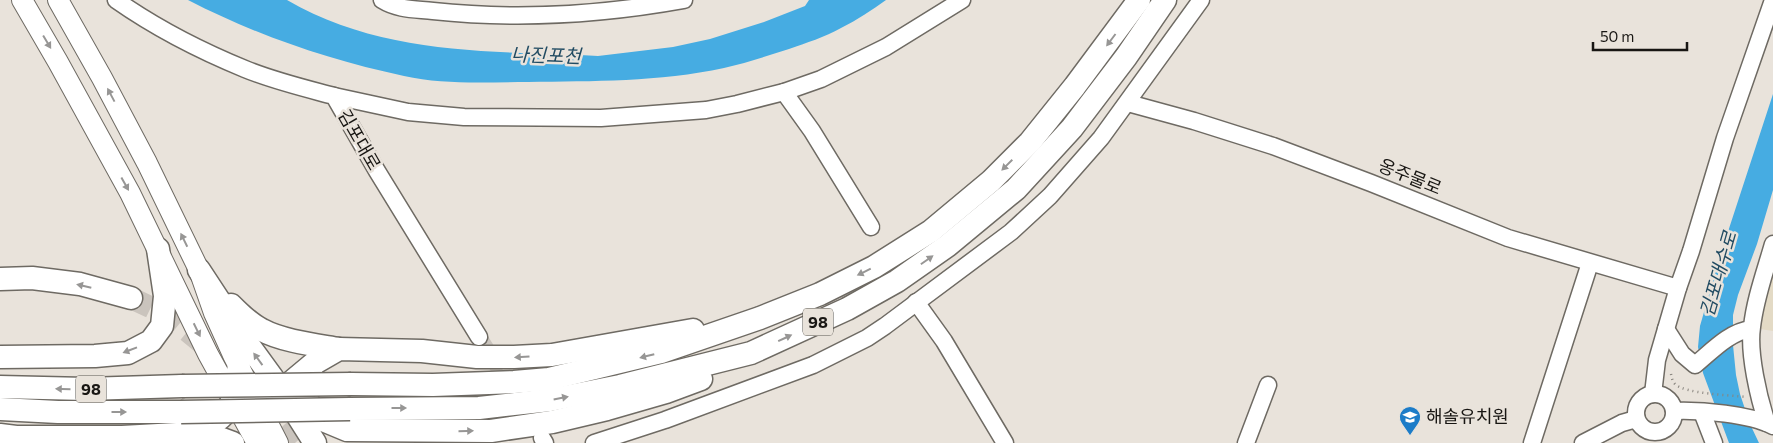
<svg xmlns="http://www.w3.org/2000/svg" width="1773" height="443" font-family="Commissioner,'Noto Sans KR',sans-serif">
	<style>
		.industrial { fill: #e3dac5 }
		.water { fill: #46ace2 }
		.lines { fill: none; stroke-linecap: round; stroke-linejoin: round }
		.minor-tunnel { stroke: #cac4bd; stroke-width: 16; stroke-dasharray: 16 8; stroke-linecap: butt }
		.highway-tunnel { stroke: #cac4bd; stroke-width: 22; stroke-dasharray: 22 11; stroke-linecap: butt }
		.minor-casing { stroke: #6e6a63; stroke-width: 19 }
		.major-casing { stroke: #6e6a63; stroke-width: 22 }
		.highway-casing { stroke: #6e6a63; stroke-width: 25 }
		.path { stroke: #88847e; stroke-width: 2.5; stroke-dasharray: 1 4; stroke-linecap: butt }
		.minor { stroke: #fff; stroke-width: 16 }
		.major { stroke: #fff; stroke-width: 20 }
		.highway { stroke: #fff; stroke-width: 22 }
		.highway-bridge-casing { stroke: #6e6a63; stroke-width: 25; stroke-linecap: butt }
		.highway-bridge { stroke: #fff; stroke-width: 22 }
		.oneway { fill: #979695 }
		.labels { text-anchor: middle; stroke-width: 5; stroke-linejoin: round; paint-order: stroke }
		.shield { fill: #e9e3db; stroke: #57544f; stroke-width: 1 }
		.shield-label { font-size: 16px; font-weight: bold; fill: #181613 }
		.street-label { font-size: 18px; fill: #181613; stroke: #e9e3db }
		.poi-label { font-size: 18px; fill: #181613; stroke: #e9e3db; text-anchor: start }
		.water-label { font-size: 19px; font-style: italic; fill: #214b62; stroke: #e9e3db }
	</style>
	<rect width="100%" height="100%" fill="#e9e3db"/>
	<polygon class="industrial" points="1773,270 1773,331 1760,329"/>
	<g class="water">
		<path d="M 188,0 L 287,0 C 368,47 458,51 549,54 L 556,48 L 562,54 L 598,56 L 673,47 L 710,39 L 764,22 L 805,6 L 809,0 L 886,0 C 872,10 857,20 841,28 C 825,37 806,43 789,49 C 767,56 746,63 724,68 C 659,82 593,81 528,82 C 487,82 444,85 404,76 C 328,60 256,35 188,0 Z"/>
		<polygon points="1773,94 1773,190 1757,244 1738,295 1733,315 1733,345 1736,375 1740,394 1750,424 1759,443 1729,443 1703,373 1698,347 1700,326 1721,253"/>
	</g>
	<g class="lines">
		<polyline class="minor-tunnel" points="479,337 512,390"/>
		<g class="highway-tunnel">
			<polyline points="131,298 169,316 208,348"/>
			<polyline points="259,403 295,443"/>
		</g>
		<g class="minor-casing">
			<g id="minor">
				<path d="M 116,0 C 156,28 201,51 245,69 C 274,81 304,88 334,96 L 377,171 L 479,337"/>
				<path d="M 382,0 C 398,10 415,9 433,11 C 517,20 601,15 684,0"/>
				<polyline points="784,92 812,131 871,227"/>
				<polyline points="334,96 408,112 464,117 601,118 706,110 737,104 784,92 821,79 886,47 962,0"/>
				<polyline points="1128,103 1194,121 1273,146 1371,183 1508,238 1678,288"/>
				<polyline points="916,302 944,341 1005,443"/>
				<path d="M 1666,329 L 1682,354 L 1695,365 C 1712,351 1729,332 1751,329"/>
				<circle cx="1655" cy="413" r="19"/>
				<polyline points="1653,394 1657,360 1678,288 1691,251 1725,138 1773,0"/>
				<path d="M 1674,411 C 1702,410 1749,414 1773,426"/>
				<polyline points="1702,412 1714,443"/>
				<path d="M 1767,423 C 1759,399 1748,353 1752,327 C 1755,299 1765,272 1773,244"/>
				<polyline points="542,438 545,443"/>
				<polyline points="594,443 665,420 813,365 867,338 885,326 1011,232 1050,196 1101,138 1201,0"/>
				<polyline points="1246,443 1268,385"/>
				<polyline points="1532,443 1590,263"/>
				<polyline points="1583,443 1622,423 1636,419"/>
			</g>
		</g>
		<g class="major-casing">
			<g id="major">
				<polyline points="22,0 58,62 130,193 208,354 257,443"/>
				<polyline points="58,0 102,78 147,163 199,270 214,313 233,355 278,443"/>
			</g>
		</g>
		<g class="highway-casing">
			<g id="highway">
				<polyline points="199,270 245,340 282,391 315,443"/>
				<polyline points="0,279 32,278 80,284 131,298"/>
				<path d="M 231,305 C 241,315 250,324 262,330 C 282,341 316,345 339,349"/>
				<polyline points="0,357 95,356 128,353 151,341 162,326 165,296 158,249"/>
				<polyline points="312,367 305,386 306,398 312,409 323,420 347,430 491,431 552,422 607,409 666,392 701,379"/>
				<polyline points="351,384 433,385 514,382 549,379 661,352 760,318 820,294 874,267 931,231 991,181 1030,142 1075,86 1139,0"/>
				<polyline points="0,387 86,389 182,386"/>
				<polyline points="0,409 58,412 181,412"/>
				<polyline points="350,409 479,408 550,400 620,386 751,353 847,309 897,281 947,246 1016,189 1072,128 1126,57 1165,0"/>
				<path d="M 215,422 C 236,408 234,389 239,366"/>
				<polyline points="0,435 16,437 122,437 195,433 214,436 233,443"/>
				<polyline points="258,443 265,417 283,389 313,364 339,349 422,351 477,357 514,357 552,355 693,330"/>
			</g>
		</g>
		<path class="path" d="M 1671,374 C 1672,378 1672,381 1675,384 C 1685,394 1731,395 1746,397"/>
		<use href="#minor" class="minor"/>
		<use href="#major" class="major"/>
		<use href="#highway" class="highway"/>
		<g class="highway-bridge-casing">
			<g id="highway-bridge">
				<polyline points="182,386 351,384"/>
				<polyline points="181,412 350,409"/>
			</g>
		</g>
		<use href="#highway-bridge" class="highway-bridge"/>
	</g>
	<defs><path id="oneway-solid" d="M-6-.8H1V-3.2L6.5 0L1 3.2V.8H-6Z" transform="scale(1.25)"/></defs>
	<g class="oneway">
		<use href="#oneway-solid" transform="translate(1111 40) rotate(127)"/>
		<use href="#oneway-solid" transform="translate(47 42) rotate(59)"/>
		<use href="#oneway-solid" transform="translate(111 95) rotate(-118)"/>
		<use href="#oneway-solid" transform="translate(1007 165) rotate(135)"/>
		<use href="#oneway-solid" transform="translate(125 184) rotate(61)"/>
		<use href="#oneway-solid" transform="translate(184 240) rotate(-116)"/>
		<use href="#oneway-solid" transform="translate(927 260) rotate(-35)"/>
		<use href="#oneway-solid" transform="translate(864 272) rotate(154)"/>
		<use href="#oneway-solid" transform="translate(84 286) rotate(-167)"/>
		<use href="#oneway-solid" transform="translate(197 330) rotate(64)"/>
		<use href="#oneway-solid" transform="translate(785 338) rotate(-25)"/>
		<use href="#oneway-solid" transform="translate(130 350) rotate(159)"/>
		<use href="#oneway-solid" transform="translate(647 356) rotate(166)"/>
		<use href="#oneway-solid" transform="translate(522 357) rotate(176)"/>
		<use href="#oneway-solid" transform="translate(258 359) rotate(-126)"/>
		<use href="#oneway-solid" transform="translate(63 389) rotate(-179)"/>
		<use href="#oneway-solid" transform="translate(561 398) rotate(-11)"/>
		<use href="#oneway-solid" transform="translate(399 408)"/>
		<use href="#oneway-solid" transform="translate(119 412)"/>
		<use href="#oneway-solid" transform="translate(466 431) rotate(-1)"/>
	</g>
	<defs>
		<g id="school-pin" transform="scale(1.125)"><path d="M0 17L-7.5 6A9.5 9.5 0 1 1 7.5 6Z" fill="#1c7cc8" stroke="#e9e3db"/><path d="M0-5L7-2L0 1L-7-2ZM-4 1L0 2.5L4 1V4Q0 6-4 4Z" fill="#fff"/></g>
	</defs>
	<g fill-rule="evenodd">
		<use href="#school-pin" x="1410" y="417"/>
	</g>
	<g class="labels">
		<g class="shield">
			<rect x="803" y="308.5" width="30" height="27" rx="4"/>
			<rect x="76" y="375.5" width="30" height="27" rx="4"/>
		</g>
		<g class="shield-label">
			<text x="818" y="328">98</text>
			<text x="91" y="395">98</text>
		</g>
		<g class="street-label">
			<text transform="translate(359 140) rotate(60)" y="6">김포대로</text>
			<text transform="translate(1410 177) rotate(22)" y="6">옹주물로</text>
		</g>
		<g class="poi-label">
			<text x="1426" y="423">해솔유치원</text>
		</g>
		<g class="water-label">
			<text transform="translate(546 55) rotate(2)" y="7">나진포천</text>
			<text transform="translate(1718 274) rotate(-74)" y="7">김포대수로</text>
		</g>
	</g>
	<path d="M1593 42v8h94v-8" fill="none" stroke="#181613" stroke-width="2.5"/>
	<text x="1600" y="42" font-size="15" fill="#181613" stroke="#e9e3db" stroke-width="4" paint-order="stroke">50 m</text>
</svg>
